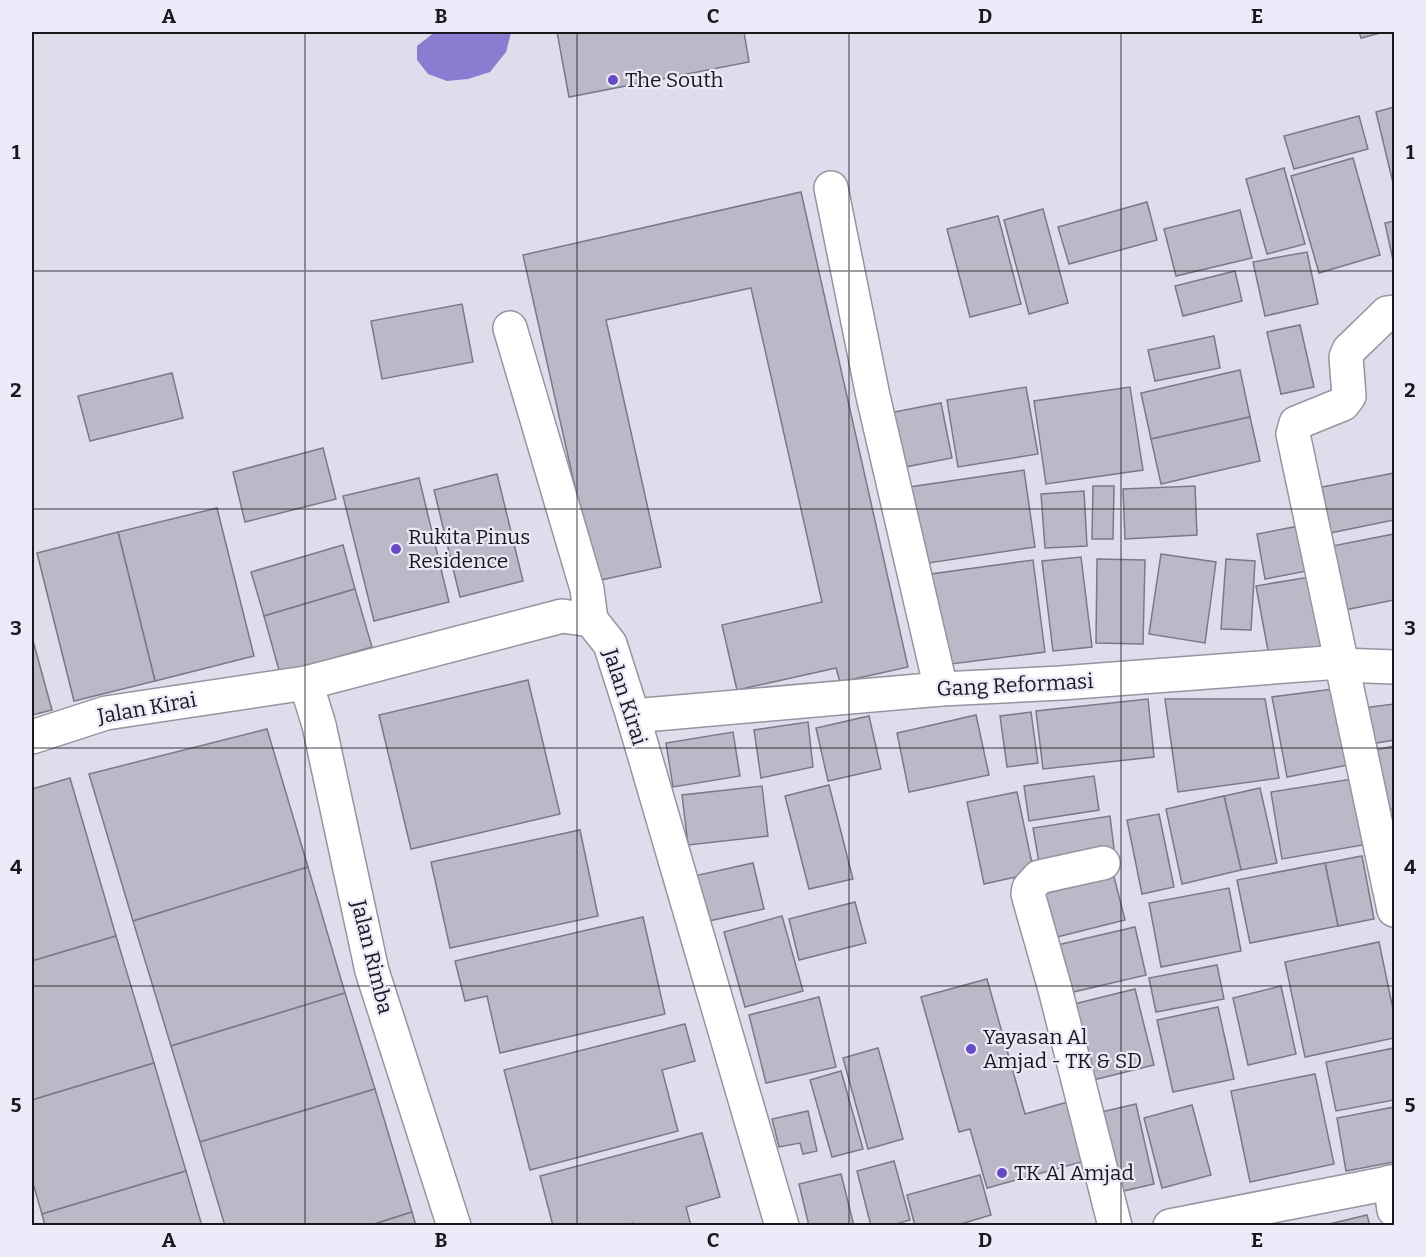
<svg xmlns="http://www.w3.org/2000/svg" width="1426" height="1257" font-family="Bitter,serif">
	<style>
		.water { fill: #8b7cd2 }
		.building { fill: #bbb9c8; stroke: #7a7986; stroke-width: 1.5 }
		.lines { fill: none; stroke-linecap: round; stroke-linejoin: round }
		.minor-casing { stroke: #9594a1; stroke-width: 36 }
		.minor { stroke: #fff; stroke-width: 33 }
		.grid { fill: none; stroke: #18181d; stroke-width: 1.5; stroke-opacity: 0.55 }
		.poi-dot { fill: #684ac3; stroke: #ebeaf9; stroke-width: 2 }
		.labels { text-anchor: middle; stroke-width: 4.5; stroke-linejoin: round; paint-order: stroke }
		.poi-label { font-size: 21px; fill: #18181d; stroke: #ebeaf9; text-anchor: start }
		.street-label { font-size: 21px; fill: #18181d; stroke: #ebeaf9 }
		.neatline { fill: none; stroke: #18181d; stroke-width: 2 }
		.grid-label { font-size: 20px; text-anchor: middle; font-weight: bold; fill: #18181d }
	</style>
	<rect width="100%" height="100%" fill="#deddec"/>
	<polygon class="water" points="435,32 511,32 511,33 506,52 490,72 468,79 447,81 428,74 417,60 417,46"/>
	<g class="building">
		<polygon points="557,32 744,32 749,62 569,97"/>
		<polygon points="1359,32 1384,32 1361,38"/>
		<polygon points="1394,107 1394,187 1376,112"/>
		<polygon points="1359,116 1368,149 1294,169 1284,136"/>
		<polygon points="1353,158 1380,255 1319,273 1291,176"/>
		<polygon points="1284,168 1305,244 1267,254 1246,179"/>
		<polygon points="801,192 908,667 840,682 836,668 737,690 722,625 822,602 751,288 606,320 661,567 596,581 523,255"/>
		<polygon points="1147,202 1157,240 1069,264 1058,227"/>
		<polygon points="1043,209 1068,303 1029,314 1004,220"/>
		<polygon points="1240,210 1252,258 1176,276 1164,229"/>
		<polygon points="998,216 1021,304 970,317 947,229"/>
		<polygon points="1394,221 1394,265 1385,223"/>
		<polygon points="1307,252 1318,304 1265,316 1253,262"/>
		<polygon points="1235,271 1242,301 1183,316 1175,286"/>
		<polygon points="462,304 473,362 382,379 371,321"/>
		<polygon points="1300,325 1314,387 1281,394 1267,332"/>
		<polygon points="1214,336 1220,368 1155,381 1148,350"/>
		<polygon points="1240,370 1250,417 1151,439 1141,393"/>
		<polygon points="172,373 183,418 90,441 78,396"/>
		<polygon points="1026,387 1038,454 958,467 947,400"/>
		<polygon points="1130,387 1143,470 1046,484 1034,401"/>
		<polygon points="941,403 952,458 900,468 889,413"/>
		<polygon points="1250,417 1260,461 1161,484 1151,439"/>
		<polygon points="323,448 336,499 245,522 233,472"/>
		<polygon points="1024,470 1035,547 915,565 903,488"/>
		<polygon points="1394,473 1394,520 1330,533 1322,487"/>
		<polygon points="497,474 523,581 460,597 434,490"/>
		<polygon points="419,478 449,602 374,621 343,496"/>
		<polygon points="1093,486 1114,486 1113,539 1092,539"/>
		<polygon points="1195,486 1197,535 1125,539 1123,489"/>
		<polygon points="1084,491 1087,546 1045,548 1041,494"/>
		<polygon points="217,508 254,656 155,681 118,532"/>
		<polygon points="1299,526 1307,571 1265,579 1257,534"/>
		<polygon points="118,532 155,681 74,701 37,553"/>
		<polygon points="1394,534 1394,600 1340,611 1327,547"/>
		<polygon points="343,545 355,589 264,616 251,572"/>
		<polygon points="1161,554 1216,562 1205,643 1149,634"/>
		<polygon points="1081,557 1092,647 1053,651 1042,561"/>
		<polygon points="1097,559 1145,560 1143,644 1096,643"/>
		<polygon points="1226,559 1255,561 1251,630 1221,629"/>
		<polygon points="1033,560 1045,652 943,665 931,574"/>
		<polygon points="1315,576 1327,645 1269,656 1256,586"/>
		<polygon points="355,589 372,647 280,674 264,616"/>
		<polygon points="32,637 52,710 32,715"/>
		<polygon points="528,680 560,814 411,849 379,715"/>
		<polygon points="1333,689 1348,765 1287,777 1272,697"/>
		<polygon points="1148,699 1154,757 1043,769 1036,711"/>
		<polygon points="1165,699 1265,699 1279,778 1178,792"/>
		<polygon points="1394,704 1394,740 1359,746 1355,709"/>
		<polygon points="1031,712 1038,763 1007,767 1000,716"/>
		<polygon points="976,715 989,775 909,792 897,733"/>
		<polygon points="869,716 881,769 828,781 816,728"/>
		<polygon points="808,722 813,767 761,778 754,730"/>
		<polygon points="267,729 308,867 133,921 89,774"/>
		<polygon points="733,732 740,776 673,787 666,743"/>
		<polygon points="1394,746 1394,809 1379,812 1367,752"/>
		<polygon points="1094,776 1099,810 1029,821 1024,786"/>
		<polygon points="70,778 116,936 32,961 32,789"/>
		<polygon points="1352,779 1363,845 1282,859 1271,792"/>
		<polygon points="829,785 853,879 809,889 785,796"/>
		<polygon points="762,786 768,836 688,845 682,795"/>
		<polygon points="1260,788 1277,863 1241,870 1224,796"/>
		<polygon points="1017,792 1034,873 984,884 967,802"/>
		<polygon points="1224,796 1241,870 1182,884 1166,809"/>
		<polygon points="1159,814 1174,887 1142,894 1127,820"/>
		<polygon points="1110,816 1115,857 1040,868 1033,828"/>
		<polygon points="580,830 598,916 450,948 431,862"/>
		<polygon points="1362,856 1374,919 1338,926 1325,863"/>
		<polygon points="753,863 764,909 704,922 694,876"/>
		<polygon points="1325,863 1338,926 1250,943 1237,880"/>
		<polygon points="308,867 345,993 171,1046 133,921"/>
		<polygon points="1114,877 1125,920 1049,939 1039,895"/>
		<polygon points="1229,888 1241,951 1161,967 1149,903"/>
		<polygon points="855,902 866,943 799,960 789,919"/>
		<polygon points="782,916 803,991 745,1007 724,932"/>
		<polygon points="643,917 665,1014 500,1053 487,996 465,1001 455,961"/>
		<polygon points="1135,927 1146,975 1065,994 1053,946"/>
		<polygon points="116,936 154,1063 32,1100 32,961"/>
		<polygon points="1379,942 1394,1014 1394,1038 1305,1057 1285,962"/>
		<polygon points="1217,965 1224,999 1156,1012 1149,978"/>
		<polygon points="987,979 1025,1114 1075,1100 1092,1159 987,1188 970,1129 959,1132 921,997"/>
		<polygon points="1281,986 1296,1054 1248,1065 1233,998"/>
		<polygon points="1135,989 1154,1065 1085,1082 1066,1006"/>
		<polygon points="345,993 375,1089 200,1142 171,1046"/>
		<polygon points="819,997 836,1067 766,1083 749,1015"/>
		<polygon points="1218,1007 1234,1079 1173,1092 1157,1020"/>
		<polygon points="685,1024 695,1061 662,1070 678,1131 530,1170 504,1070"/>
		<polygon points="878,1048 903,1139 868,1149 843,1058"/>
		<polygon points="1394,1048 1394,1100 1336,1111 1326,1062"/>
		<polygon points="154,1063 186,1171 42,1214 32,1180 32,1100"/>
		<polygon points="841,1071 863,1149 832,1157 810,1080"/>
		<polygon points="1315,1074 1334,1164 1250,1182 1231,1091"/>
		<polygon points="375,1089 412,1212 368,1226 225,1226 200,1142"/>
		<polygon points="1136,1104 1154,1184 1115,1193 1097,1113"/>
		<polygon points="1192,1105 1211,1175 1162,1188 1144,1118"/>
		<polygon points="1394,1107 1394,1162 1346,1171 1337,1118"/>
		<polygon points="808,1111 817,1151 803,1154 800,1143 779,1147 772,1119"/>
		<polygon points="702,1133 720,1197 686,1207 691,1226 634,1226 633,1223 625,1226 553,1226 540,1176"/>
		<polygon points="894,1161 910,1220 889,1226 871,1226 857,1171"/>
		<polygon points="186,1171 202,1226 45,1226 42,1214"/>
		<polygon points="841,1174 854,1226 809,1226 799,1184"/>
		<polygon points="980,1175 991,1215 954,1226 915,1226 907,1195"/>
		<polygon points="412,1212 416,1226 368,1226"/>
		<polygon points="1367,1215 1370,1226 1321,1226"/>
	</g>
	<g class="lines">
		<g class="minor-casing">
			<g id="minor">
				<polyline points="831,188 873,396 941,689"/>
				<polyline points="1394,312 1387,313 1380,320 1349,350 1346,357 1349,396 1343,404 1296,423 1293,434 1394,910"/>
				<polyline points="510,328 587,589 591,620"/>
				<polyline points="306,683 319,725 372,971 454,1226"/>
				<polyline points="633,716 941,689 1061,683 1340,662 1341,665 1394,667"/>
				<polyline points="32,737 106,713 306,683 562,616 591,620 610,644 633,716 782,1226"/>
				<polyline points="1103,863 1039,877 1029,888 1028,894 1055,989 1115,1226"/>
				<polyline points="1390,1182 1394,1210"/>
				<polyline points="1170,1226 1394,1182"/>
			</g>
		</g>
		<use href="#minor" class="minor"/>
	</g>
	<path class="grid" d="M 305,32 L 305,1226M 577,32 L 577,1226M 849,32 L 849,1226M 1121,32 L 1121,1226M 32,271 L 1394,271M 32,509 L 1394,509M 32,748 L 1394,748M 32,986 L 1394,986"/>
	<g class="poi-dot">
		<circle cx="613" cy="80" r="6"/>
		<circle cx="396" cy="549" r="6"/>
		<circle cx="971" cy="1049" r="6"/>
		<circle cx="1002" cy="1173" r="6"/>
	</g>
	<g class="labels">
		<g class="poi-label">
			<text x="625" y="87">The South</text>
			<text x="408" y="544">Rukita Pinus<tspan x="408" dy="24">Residence</tspan></text>
			<text x="983" y="1044">Yayasan Al<tspan x="983" dy="24">Amjad - TK &amp; SD</tspan></text>
			<text x="1014" y="1180">TK Al Amjad</text>
		</g>
		<g class="street-label">
			<text transform="translate(1015 685) rotate(-3)" y="7">Gang Reformasi</text>
			<text transform="translate(625 697) rotate(72)" y="7">Jalan Kirai</text>
			<text transform="translate(147 708) rotate(-10)" y="7">Jalan Kirai</text>
			<text transform="translate(372 957) rotate(76)" y="7">Jalan Rimba</text>
		</g>
	</g>
	<rect width="1426" height="1257" fill="none" stroke="#ebeaf9" stroke-width="66"/>
	<rect x="33" y="33" width="1360" height="1191" class="neatline"/>
	<g class="grid-label">
		<text x="169" y="23">A</text>
		<text x="441" y="23">B</text>
		<text x="713" y="23">C</text>
		<text x="985" y="23">D</text>
		<text x="1257" y="23">E</text>
		<text x="16" y="159">1</text>
		<text x="1410" y="159">1</text>
		<text x="16" y="397">2</text>
		<text x="1410" y="397">2</text>
		<text x="16" y="635">3</text>
		<text x="1410" y="635">3</text>
		<text x="16" y="874">4</text>
		<text x="1410" y="874">4</text>
		<text x="16" y="1112">5</text>
		<text x="1410" y="1112">5</text>
		<text x="169" y="1247">A</text>
		<text x="441" y="1247">B</text>
		<text x="713" y="1247">C</text>
		<text x="985" y="1247">D</text>
		<text x="1257" y="1247">E</text>
	</g>
</svg>
